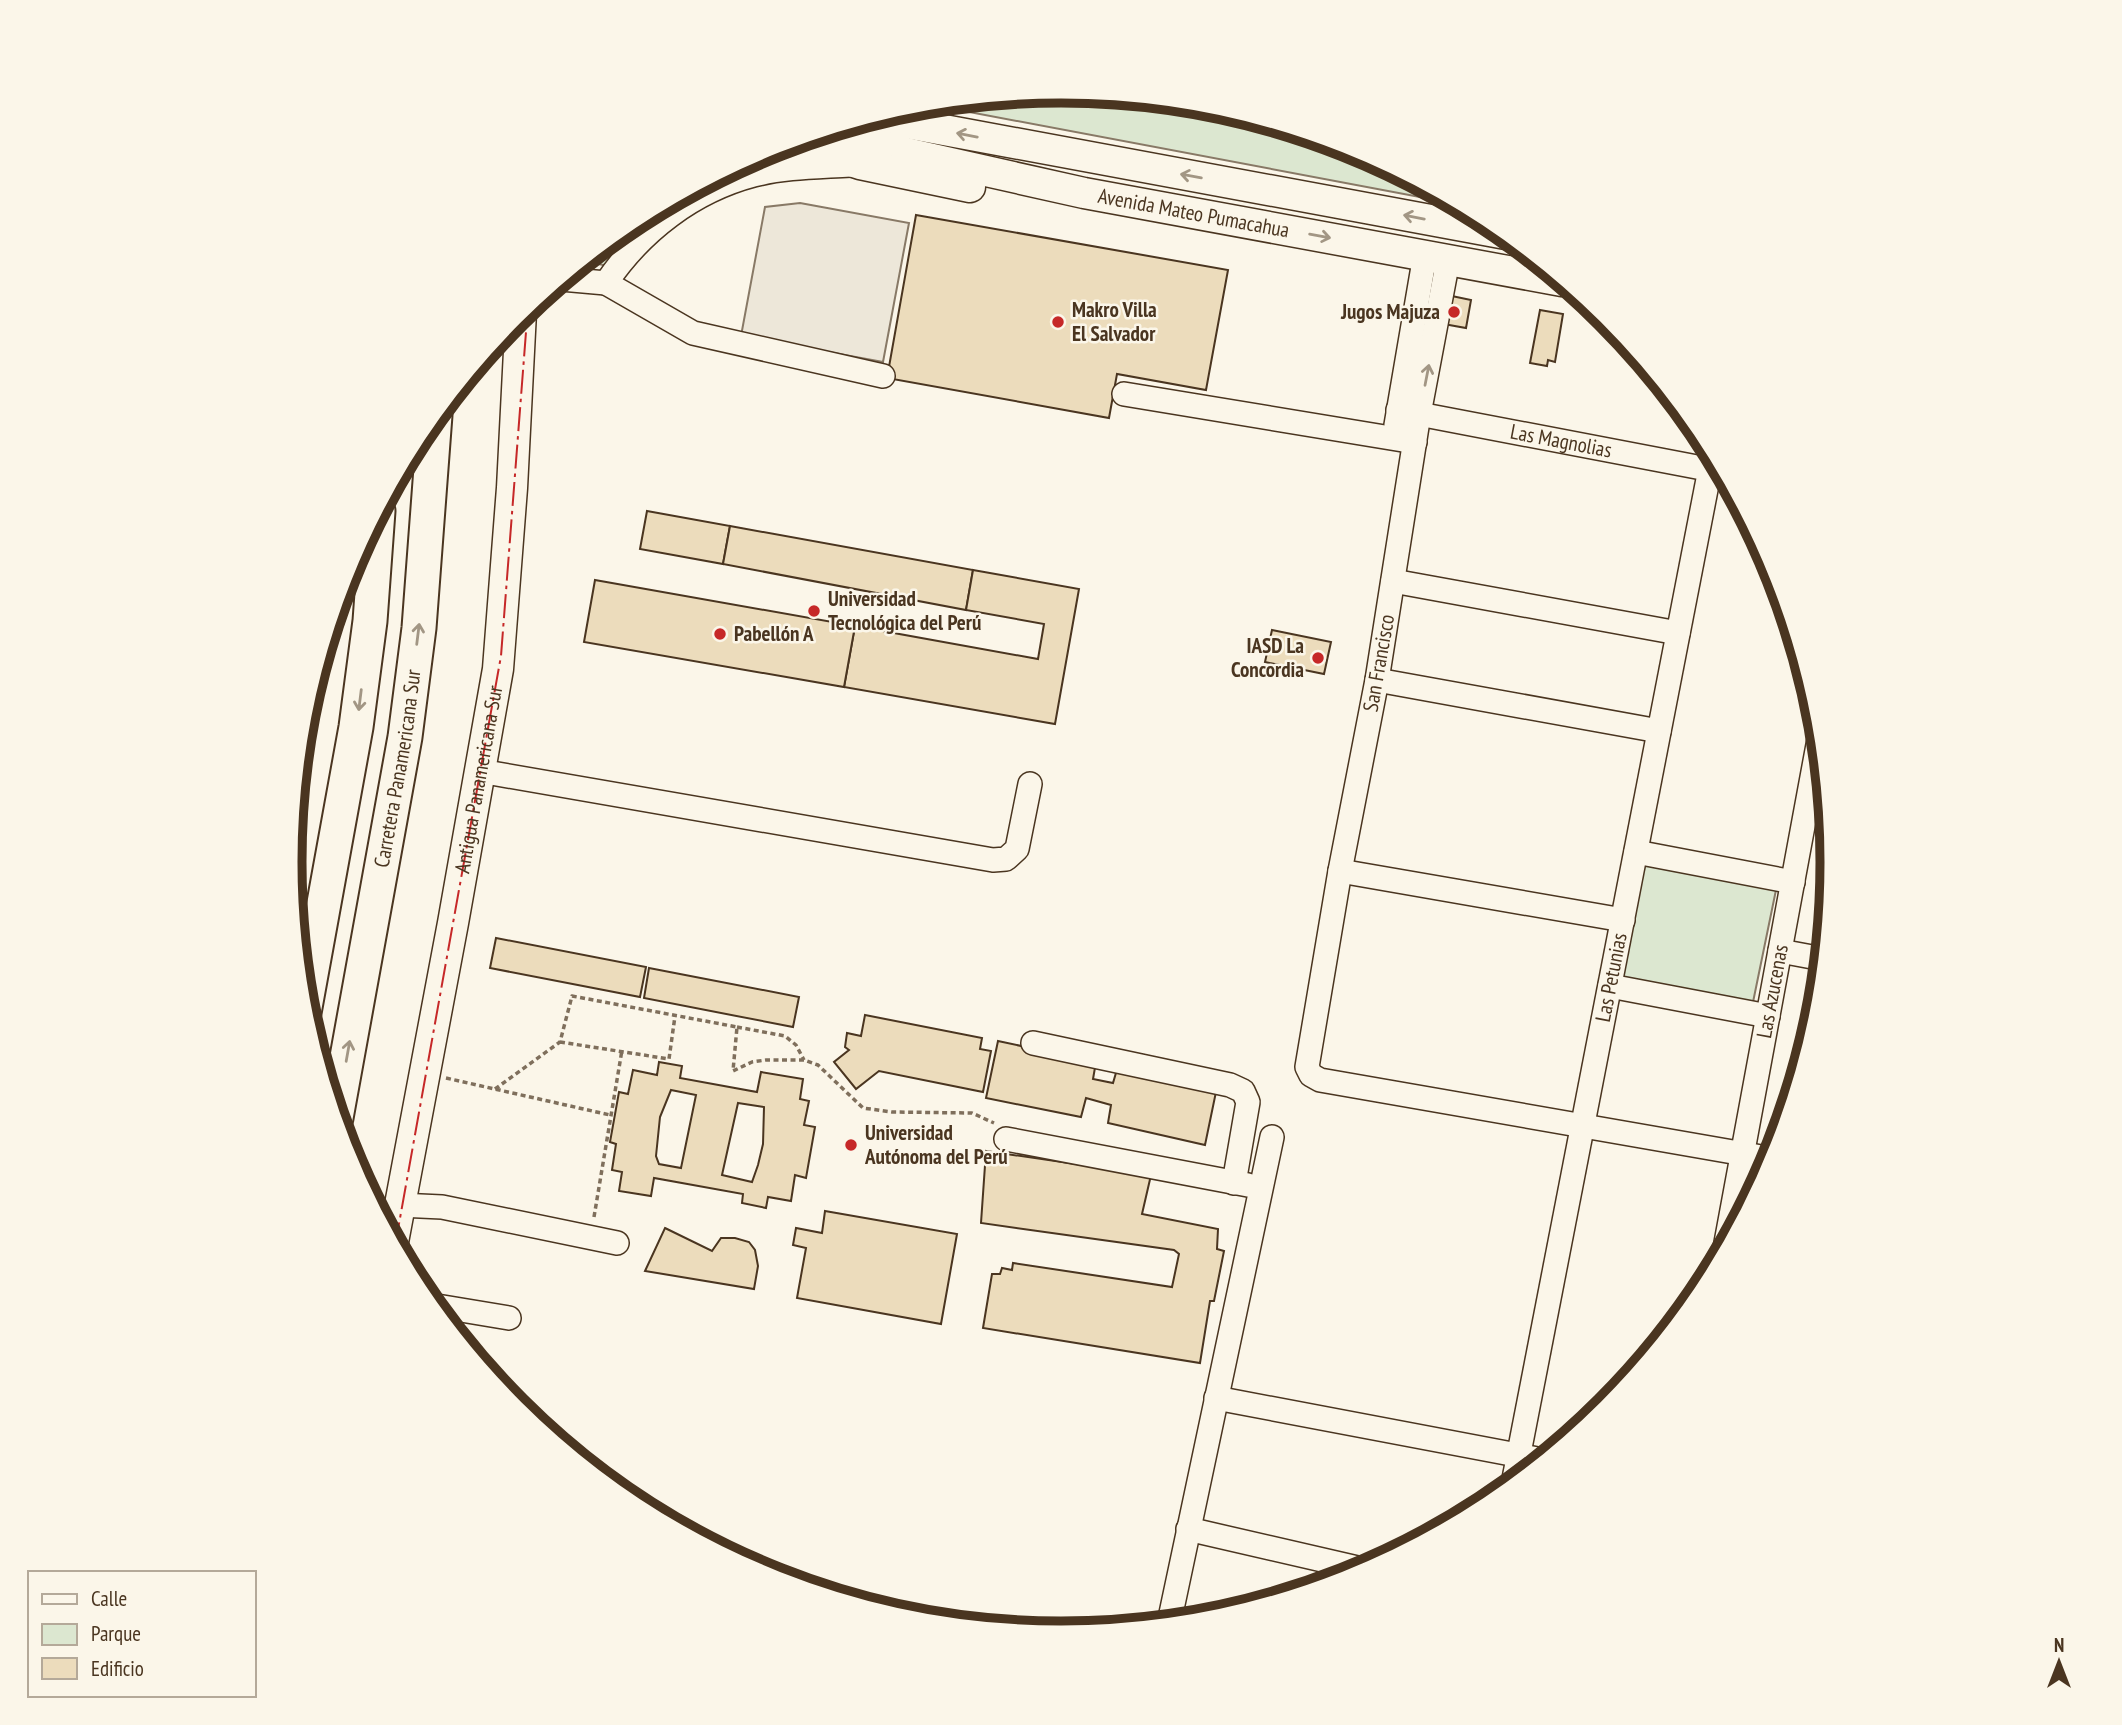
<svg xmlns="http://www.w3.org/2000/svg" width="2122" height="1725" font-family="'PT Sans Narrow',sans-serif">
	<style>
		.green { fill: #dce7d0; stroke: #887966; stroke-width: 2 }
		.parking { fill: #ede7d9; stroke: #887966; stroke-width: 2 }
		.building { fill: #ecdcbc; stroke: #4a3520; stroke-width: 2; fill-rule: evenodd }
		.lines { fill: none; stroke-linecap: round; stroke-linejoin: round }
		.minor-casing { stroke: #4a3520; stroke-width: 26 }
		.major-casing { stroke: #4a3520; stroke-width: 33 }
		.highway-casing { stroke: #4a3520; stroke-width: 37 }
		.path { stroke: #7f6f5c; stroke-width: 3.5; stroke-dasharray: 5 3.5; stroke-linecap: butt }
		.minor { stroke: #fbf6e9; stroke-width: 23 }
		.major { stroke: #fbf6e9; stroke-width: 30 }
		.highway { stroke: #fbf6e9; stroke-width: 33 }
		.power { stroke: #c62828; stroke-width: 2; stroke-dasharray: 24 5 3.5 5; stroke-linecap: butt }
		.oneway { stroke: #a29684 }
		.poi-dot { fill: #c62828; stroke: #fbf6e9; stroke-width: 2.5 }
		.labels { text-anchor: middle; stroke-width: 5; stroke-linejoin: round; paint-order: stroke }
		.street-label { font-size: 21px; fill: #4a3520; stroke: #fbf6e9 }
		.poi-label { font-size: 21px; font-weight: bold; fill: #4a3520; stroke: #fbf6e9; text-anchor: start }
		.rim { fill: none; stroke: #4a3520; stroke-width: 9 }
	</style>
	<rect width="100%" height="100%" fill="#fbf6e9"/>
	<g class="green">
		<polygon points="1061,91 1212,106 1357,150 1457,204 927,104"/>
		<polygon points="768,149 790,156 749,166 614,263 603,265 584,261 633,221"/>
		<polygon points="1645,859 1777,885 1752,1007 1621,982"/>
	</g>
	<polygon class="parking" points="800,203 909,223 883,362 741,336 765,207"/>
	<g class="building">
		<polygon points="916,215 1228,270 1206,390 1117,374 1109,418 887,378"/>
		<polygon points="1447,295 1471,300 1466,328 1438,323"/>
		<polygon points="1540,310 1563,314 1555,362 1548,360 1547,366 1530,363"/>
		<polygon points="647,511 730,526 723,564 640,549"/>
		<polygon points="730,526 973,570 966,610 723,564"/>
		<polygon points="973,570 1079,589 1055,724 844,687 855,626 1038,659 1044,624 966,610"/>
		<polygon points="595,580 855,626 844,687 584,642"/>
		<polygon points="1272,630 1331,642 1324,674 1265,662"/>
		<polygon points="496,938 646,967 640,997 490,968"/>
		<polygon points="649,968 799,997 793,1027 644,998"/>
		<polygon points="865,1015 982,1038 980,1049 991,1051 983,1092 879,1071 856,1089 834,1062 849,1050 845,1047 847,1033 861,1036"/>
		<polygon points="998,1041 1096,1062 1093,1079 1113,1083 1118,1066 1217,1087 1205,1145 1108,1123 1111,1105 1086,1098 1081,1117 986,1098"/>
		<path d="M 659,1062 L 682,1066 L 680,1078 L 757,1092 L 761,1072 L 803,1079 L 800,1099 L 809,1101 L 804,1125 L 815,1127 L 806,1178 L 795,1175 L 791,1201 L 768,1197 L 766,1208 L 742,1203 L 743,1194 L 654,1178 L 651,1196 L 619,1191 L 622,1172 L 612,1170 L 616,1144 L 610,1142 L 619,1092 L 628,1094 L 633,1070 L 657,1075 ZM 671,1090 L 696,1095 L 681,1168 L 659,1164 L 656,1156 L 660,1117 ZM 738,1103 L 764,1107 L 763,1144 L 758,1165 L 752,1182 L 722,1175 Z"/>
		<polygon points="986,1151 1151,1175 1142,1214 1218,1229 1217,1249 1224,1251 1214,1301 1210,1301 1200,1363 983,1328 992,1274 1000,1274 1002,1268 1012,1270 1013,1263 1172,1287 1179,1254 1174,1250 981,1223"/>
		<polygon points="825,1211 957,1234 941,1324 797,1298 806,1248 793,1245 796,1228 822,1233"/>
		<polygon points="665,1228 712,1251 721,1238 735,1238 749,1242 755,1250 758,1266 754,1289 645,1271"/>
	</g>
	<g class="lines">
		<g class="minor-casing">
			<g id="minor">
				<polyline points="1448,260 1419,414 1377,680 1340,871 1307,1067 1311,1075 1320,1080 1773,1159"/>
				<path d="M 561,279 L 606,283 C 641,231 693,191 754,175 C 785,167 819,167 850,165"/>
				<polyline points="606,283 693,333 883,376"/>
				<polyline points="1124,394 1415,442"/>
				<path id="s1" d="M 1398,410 L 1723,472"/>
				<polyline points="1396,425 1425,255"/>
				<polyline points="1393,581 1678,633"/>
				<polyline points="1377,680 1659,731"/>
				<polyline points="480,771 993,860 1006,859 1017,849 1030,784"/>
				<polyline points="1636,852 1793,882"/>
				<polyline points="1340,871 1623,920"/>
				<polyline points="1780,951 1823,959"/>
				<polyline points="1610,986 1768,1016"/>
				<polyline points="1033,1043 1230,1085 1243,1091 1248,1102 1234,1183"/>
				<polyline points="1006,1139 1248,1185"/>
				<polyline points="399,1205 442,1207 617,1243"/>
				<path id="s2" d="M 1725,1248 L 1820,734"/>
				<polyline points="431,1305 509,1318"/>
				<polyline points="1216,1398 1543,1460"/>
				<path id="s3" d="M 1513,1484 L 1710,469"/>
				<polyline points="1188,1529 1366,1570"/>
				<polyline points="1169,1623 1272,1137"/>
			</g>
		</g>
		<g class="major-casing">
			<g id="major">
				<polyline points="874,117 1506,234"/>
				<path id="s4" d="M 829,131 L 910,154 L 1084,193 L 1562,281"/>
				<polyline points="791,142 860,164 970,187"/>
				<polyline points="393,1242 453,923 498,669 512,488 521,312"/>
			</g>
		</g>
		<g class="highway-casing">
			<g id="highway">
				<polyline points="304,1013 356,727 370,621 378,511"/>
				<path id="s5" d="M 336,1118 L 405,737 L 419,628 L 435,415"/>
			</g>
		</g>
		<g class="path">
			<polyline points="737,1027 785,1036 796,1045 804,1060"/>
			<polyline points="560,1042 669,1059 675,1016"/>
			<polyline points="446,1078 610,1115"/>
			<polyline points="495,1089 560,1042 572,996 737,1027 733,1071 752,1062 766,1060 804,1060 818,1065 863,1108 892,1112 972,1113 994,1123"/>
			<polyline points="594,1217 622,1050"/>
		</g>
		<use href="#minor" class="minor"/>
		<use href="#major" class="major"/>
		<use href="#highway" class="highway"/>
		<path class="power" id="s6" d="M 395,1246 L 501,656 L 528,306"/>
	</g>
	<defs><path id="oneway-shaft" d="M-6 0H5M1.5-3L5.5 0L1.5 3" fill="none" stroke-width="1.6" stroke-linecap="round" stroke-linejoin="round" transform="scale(1.75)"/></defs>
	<g class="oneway">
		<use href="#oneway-shaft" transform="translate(967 135) rotate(-169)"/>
		<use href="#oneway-shaft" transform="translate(1191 176) rotate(-170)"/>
		<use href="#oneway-shaft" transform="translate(1414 217) rotate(-169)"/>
		<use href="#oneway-shaft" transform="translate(1320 236) rotate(10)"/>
		<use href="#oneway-shaft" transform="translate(1427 375) rotate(-79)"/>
		<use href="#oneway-shaft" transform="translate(418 634) rotate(-83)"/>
		<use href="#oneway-shaft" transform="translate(360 700) rotate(97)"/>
		<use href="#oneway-shaft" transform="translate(348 1051) rotate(-80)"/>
	</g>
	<g class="poi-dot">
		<circle cx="1454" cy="312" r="7"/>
		<circle cx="1058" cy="322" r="7"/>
		<circle cx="814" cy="611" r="7"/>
		<circle cx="720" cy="634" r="7"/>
		<circle cx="1318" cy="658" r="7"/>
		<circle cx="851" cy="1145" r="7"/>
	</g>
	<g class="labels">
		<g class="street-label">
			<text dy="7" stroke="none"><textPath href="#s4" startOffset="374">Avenida Mateo Pumacahua</textPath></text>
			<text dy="7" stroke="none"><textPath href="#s1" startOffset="166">Las Magnolias</textPath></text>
			<text transform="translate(1379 663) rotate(-80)" y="7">San Francisco</text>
			<text dy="7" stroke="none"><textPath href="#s5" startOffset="355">Carretera Panamericana Sur</textPath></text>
			<text dy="7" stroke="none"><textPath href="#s6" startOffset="474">Antigua Panamericana Sur</textPath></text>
			<text dy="7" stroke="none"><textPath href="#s3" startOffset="516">Las Petunias</textPath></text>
			<text dy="7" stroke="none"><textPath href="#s2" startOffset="261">Las Azucenas</textPath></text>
		</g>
		<g class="poi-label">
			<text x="1072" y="317">Makro Villa<tspan x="1072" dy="24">El Salvador</tspan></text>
			<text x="1440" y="319" text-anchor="end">Jugos Majuza</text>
			<text x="828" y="606">Universidad<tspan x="828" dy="24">Tecnológica del Perú</tspan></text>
			<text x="734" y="641">Pabellón A</text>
			<text x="1304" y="653" text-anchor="end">IASD La<tspan x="1304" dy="24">Concordia</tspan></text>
			<text x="865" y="1140">Universidad<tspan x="865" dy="24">Autónoma del Perú</tspan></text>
		</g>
	</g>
	<path d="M0 0H2122V1725H0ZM302 862a759 759 0 1 1 1518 0a759 759 0 1 1-1518 0Z" fill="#fbf6e9" fill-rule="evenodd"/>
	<path class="rim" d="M302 862a759 759 0 1 1 1518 0a759 759 0 1 1-1518 0Z"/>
	<rect x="28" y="1571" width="228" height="126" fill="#fbf6e9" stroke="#b4a999" stroke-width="2"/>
	<rect x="42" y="1594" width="35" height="10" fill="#fbf6e9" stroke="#b4a999" stroke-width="2"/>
	<text x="91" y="1606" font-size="21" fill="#4a3520">Calle</text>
	<rect x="42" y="1624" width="35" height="21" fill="#dce7d0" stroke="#b4a999" stroke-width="2"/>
	<text x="91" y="1641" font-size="21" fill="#4a3520">Parque</text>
	<rect x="42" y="1658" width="35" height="21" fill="#ecdcbc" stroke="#b4a999" stroke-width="2"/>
	<text x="91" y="1676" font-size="21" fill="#4a3520">Edificio</text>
	<g transform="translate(2059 1662)" stroke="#fbf6e9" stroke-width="5" paint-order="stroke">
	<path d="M0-5L12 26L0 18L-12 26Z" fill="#4a3520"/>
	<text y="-10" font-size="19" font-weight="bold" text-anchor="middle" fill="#4a3520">N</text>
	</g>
</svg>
